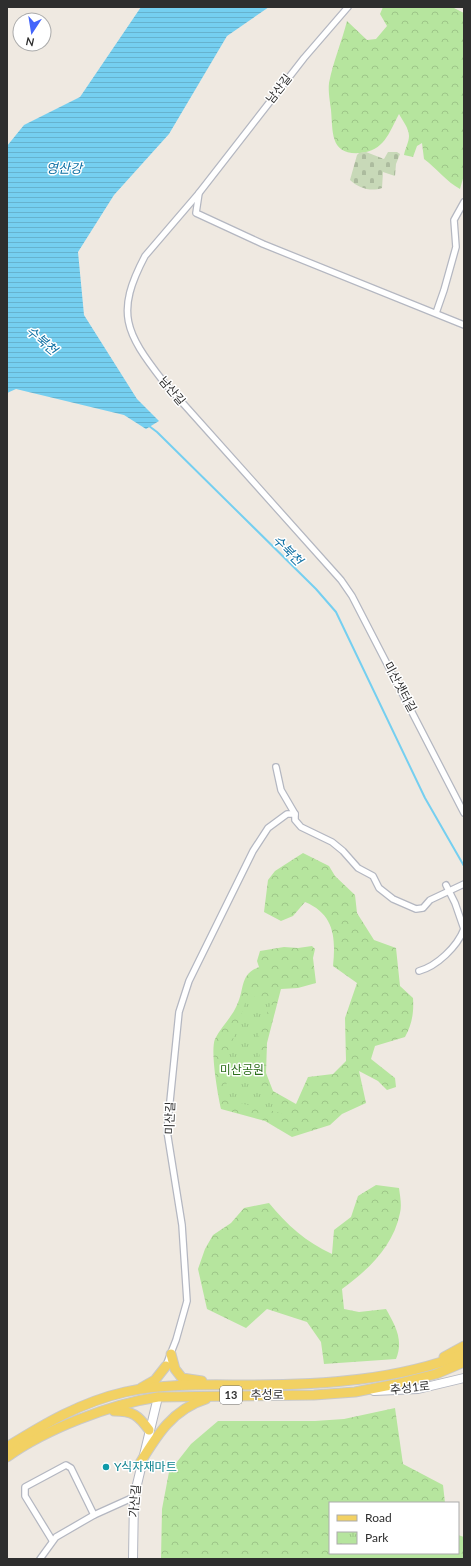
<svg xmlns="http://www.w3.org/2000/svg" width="471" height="1566" font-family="Lato,'Noto Sans KR',sans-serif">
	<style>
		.forest { fill: url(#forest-crowns) }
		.cemetery { fill: url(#cemetery-stones) }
		.park { fill: url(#park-tufts) }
		.water { fill: url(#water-rules) }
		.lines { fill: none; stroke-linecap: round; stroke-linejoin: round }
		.stream { stroke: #75cff0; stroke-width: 2 }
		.street-casing { stroke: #b4b7c1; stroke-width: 8 }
		.secondary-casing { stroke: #b4b7c1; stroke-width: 10 }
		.primary-casing { stroke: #c9c9c9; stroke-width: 11 }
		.street { stroke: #fff; stroke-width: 5.5 }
		.secondary { stroke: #fff; stroke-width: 8 }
		.primary { stroke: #f2d163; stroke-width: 9 }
		.culture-dot { fill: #0f9aa8; stroke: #fff; stroke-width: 1.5 }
		.labels { text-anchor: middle; stroke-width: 3; stroke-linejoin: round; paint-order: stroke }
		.shield { fill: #fff; stroke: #6d6d6d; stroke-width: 1 }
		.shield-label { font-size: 11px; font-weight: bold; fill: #2e2e2e }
		.street-label { font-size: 12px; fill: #2e2e2e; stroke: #fff }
		.park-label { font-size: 12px; fill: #2c6e1b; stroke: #fff }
		.culture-label { font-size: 12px; fill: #0d838f; stroke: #fff; text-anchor: start }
		.water-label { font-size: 13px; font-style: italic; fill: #0d6fa3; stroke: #fff }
	</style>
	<defs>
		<pattern id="forest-crowns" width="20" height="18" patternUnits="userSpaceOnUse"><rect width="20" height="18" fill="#b6e59e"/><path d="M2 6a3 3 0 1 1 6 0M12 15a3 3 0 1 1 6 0" fill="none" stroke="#9dc588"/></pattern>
		<pattern id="cemetery-stones" width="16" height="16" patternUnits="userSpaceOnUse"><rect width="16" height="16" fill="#c8d9b8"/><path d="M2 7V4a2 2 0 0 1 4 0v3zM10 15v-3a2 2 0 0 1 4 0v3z" fill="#acbb9e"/></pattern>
		<pattern id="park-tufts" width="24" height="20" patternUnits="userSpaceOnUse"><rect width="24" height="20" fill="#b6e59e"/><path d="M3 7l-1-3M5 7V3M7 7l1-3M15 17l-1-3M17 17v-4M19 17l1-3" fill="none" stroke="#9dc588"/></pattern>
		<pattern id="water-rules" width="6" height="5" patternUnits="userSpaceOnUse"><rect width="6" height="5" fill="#75cff0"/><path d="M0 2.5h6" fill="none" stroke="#66b2ce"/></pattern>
	</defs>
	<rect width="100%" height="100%" fill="#efe9e1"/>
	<g class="forest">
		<path d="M 383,7 L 452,7 L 464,13 L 464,175 L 460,189 C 447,182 436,168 424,159 L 422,143 L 417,146 L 413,157 L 404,155 C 405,149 409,142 409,136 C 409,128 402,120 399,114 C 389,133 384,151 360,153 C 330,155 333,133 331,110 C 330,102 328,91 329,83 C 333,62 342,41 347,21 L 367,40 L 376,39 L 387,26 L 380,14 Z"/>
		<path d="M 303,853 L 329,866 L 335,876 L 355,895 L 357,913 L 374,940 L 396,948 L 400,986 L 413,998 C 414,1013 412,1024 405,1037 L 375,1046 L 371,1059 L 395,1078 L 396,1087 L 387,1090 L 378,1081 L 359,1071 L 366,1103 L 342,1114 L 330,1125 L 292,1137 L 265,1121 L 221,1109 C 218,1096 210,1051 215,1039 C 221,1027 232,1017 237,1005 C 245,989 239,975 259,967 L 257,961 L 260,951 L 284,947 L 298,948 L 312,946 L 315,949 L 313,958 L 316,983 L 298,988 L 281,989 L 267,1043 L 266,1073 L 273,1091 L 296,1104 L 308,1077 L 333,1074 L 346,1061 L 345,1018 L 357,983 L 333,966 C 336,937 334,914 305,902 L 293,916 L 281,921 L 264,912 L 268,880 L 275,871 Z"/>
		<path d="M 376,1185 L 399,1188 C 400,1196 402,1205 400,1213 C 393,1247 369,1269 342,1289 L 344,1309 L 359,1312 L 386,1309 C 395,1325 404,1340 396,1359 L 324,1364 L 321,1342 L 307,1322 L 267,1309 L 246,1328 L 207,1309 L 198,1269 L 205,1249 L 213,1235 L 231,1223 L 244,1208 L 269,1203 C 287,1225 306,1242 332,1254 L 334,1230 L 351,1217 L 358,1196 Z"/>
		<polygon points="395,1408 403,1464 443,1485 445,1503 330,1503 330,1553 458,1553 458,1535 464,1537 464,1559 161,1559 162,1509 169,1472 191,1444 218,1421 315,1421 344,1419"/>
	</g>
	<path class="cemetery" d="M 366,152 L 384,159 L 388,152 L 397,152 L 400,154 L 396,164 L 395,176 L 383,172 L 382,188 C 371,192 358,188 350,180 L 357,155 L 359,153 Z"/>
	<polygon class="park" points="248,994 271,1004 259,1031 260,1092 285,1114 231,1101 223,1070"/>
	<polygon class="water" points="141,7 269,7 227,36 169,134 114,195 78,252 84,315 137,399 159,421 146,429 124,415 16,389 7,393 7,146 24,125 80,97"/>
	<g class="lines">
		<polyline class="stream" points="149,426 157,432 316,589 336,612 425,798 464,866"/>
		<g class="street-casing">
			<g id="street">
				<polyline points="348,7 304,58 199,193 196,213 263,244 464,325"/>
				<path d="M 199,193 L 145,256 C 115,313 125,332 163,381 L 341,580 L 352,596 L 464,813"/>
				<polyline points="436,313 444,290 456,247 454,220 464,202"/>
				<polyline points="276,767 281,790 295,814 295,820 301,827 332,842 343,851 358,868 373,876 379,888 393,899 416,909 423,908 430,900 464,884"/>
				<path d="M 419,971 C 437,966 457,947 464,929 L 455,903 L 446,885"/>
				<polyline points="165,1368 176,1340 187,1301 182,1225 167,1131 179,1012 189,981 253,851 268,828 287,814 295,814"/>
				<polyline points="52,1540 25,1496 25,1487 66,1465 71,1468 94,1515"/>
				<polyline points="40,1559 56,1537 94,1515 134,1497"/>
			</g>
		</g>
		<g class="secondary-casing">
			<g id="secondary">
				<polyline points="374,1391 418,1389 464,1378"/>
				<polyline points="133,1559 134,1497 158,1397"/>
			</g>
		</g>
		<g class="primary-casing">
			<g id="primary">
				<polyline points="171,1354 175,1369 182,1378 202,1381"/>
				<polyline points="444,1357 464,1346"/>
				<polyline points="141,1388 155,1380 166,1366"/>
				<path d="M 114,1411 C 133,1411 138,1415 149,1430"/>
				<path d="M 7,1447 C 44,1424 81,1402 125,1392 C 167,1383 209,1385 252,1385 C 322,1385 398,1380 464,1354"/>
				<path d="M 7,1457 C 46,1429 111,1404 158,1397 L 314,1395 L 355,1392 L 396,1384 L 436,1374 L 464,1362"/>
				<path d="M 140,1463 C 157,1435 173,1409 206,1399"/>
			</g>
		</g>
		<use href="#street" class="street"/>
		<use href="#secondary" class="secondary"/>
		<use href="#primary" class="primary"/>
	</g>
	<circle class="culture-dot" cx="106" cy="1467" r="4"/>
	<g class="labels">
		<rect class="shield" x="220" y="1386" width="22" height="18" rx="3"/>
		<g class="shield-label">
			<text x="231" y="1399">13</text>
		</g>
		<g class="street-label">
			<text transform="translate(279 89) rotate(-52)" y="4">남산길</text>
			<text transform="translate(172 391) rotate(50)" y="4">남산길</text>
			<text transform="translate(400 687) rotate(62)" y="4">미산샛터길</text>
			<text transform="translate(170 1118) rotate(-88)" y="4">미산길</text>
			<text transform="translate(410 1388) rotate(-6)" y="4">추성1로</text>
			<text x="267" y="1399">추성로</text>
			<text transform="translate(135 1501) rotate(-85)" y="4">가산길</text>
		</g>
		<g class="park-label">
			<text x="242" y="1074">미산공원</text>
		</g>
		<g class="culture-label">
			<text x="114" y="1471">Y식자재마트</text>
		</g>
		<g class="water-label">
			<text x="64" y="173">영산강</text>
			<text transform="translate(42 340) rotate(40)" y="5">수북천</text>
			<text transform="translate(288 550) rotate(45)" y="5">수북천</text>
		</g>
	</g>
	<rect width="471" height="1566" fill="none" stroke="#2e2e2e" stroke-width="16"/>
	<rect x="329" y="1502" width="130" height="52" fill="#ffffff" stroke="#ababab"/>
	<rect x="337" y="1515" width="20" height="6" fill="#f2d163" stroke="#ababab"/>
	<text x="365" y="1522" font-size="12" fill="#2e2e2e">Road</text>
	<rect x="337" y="1532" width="20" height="12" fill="url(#park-tufts)" stroke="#ababab"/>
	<text x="365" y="1542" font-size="12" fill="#2e2e2e">Park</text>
	<g transform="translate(32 32) rotate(192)"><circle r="19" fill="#ffffff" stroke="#ababab"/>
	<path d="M0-3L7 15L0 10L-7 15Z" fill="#4264fb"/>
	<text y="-6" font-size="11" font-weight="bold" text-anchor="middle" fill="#2e2e2e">N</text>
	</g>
</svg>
